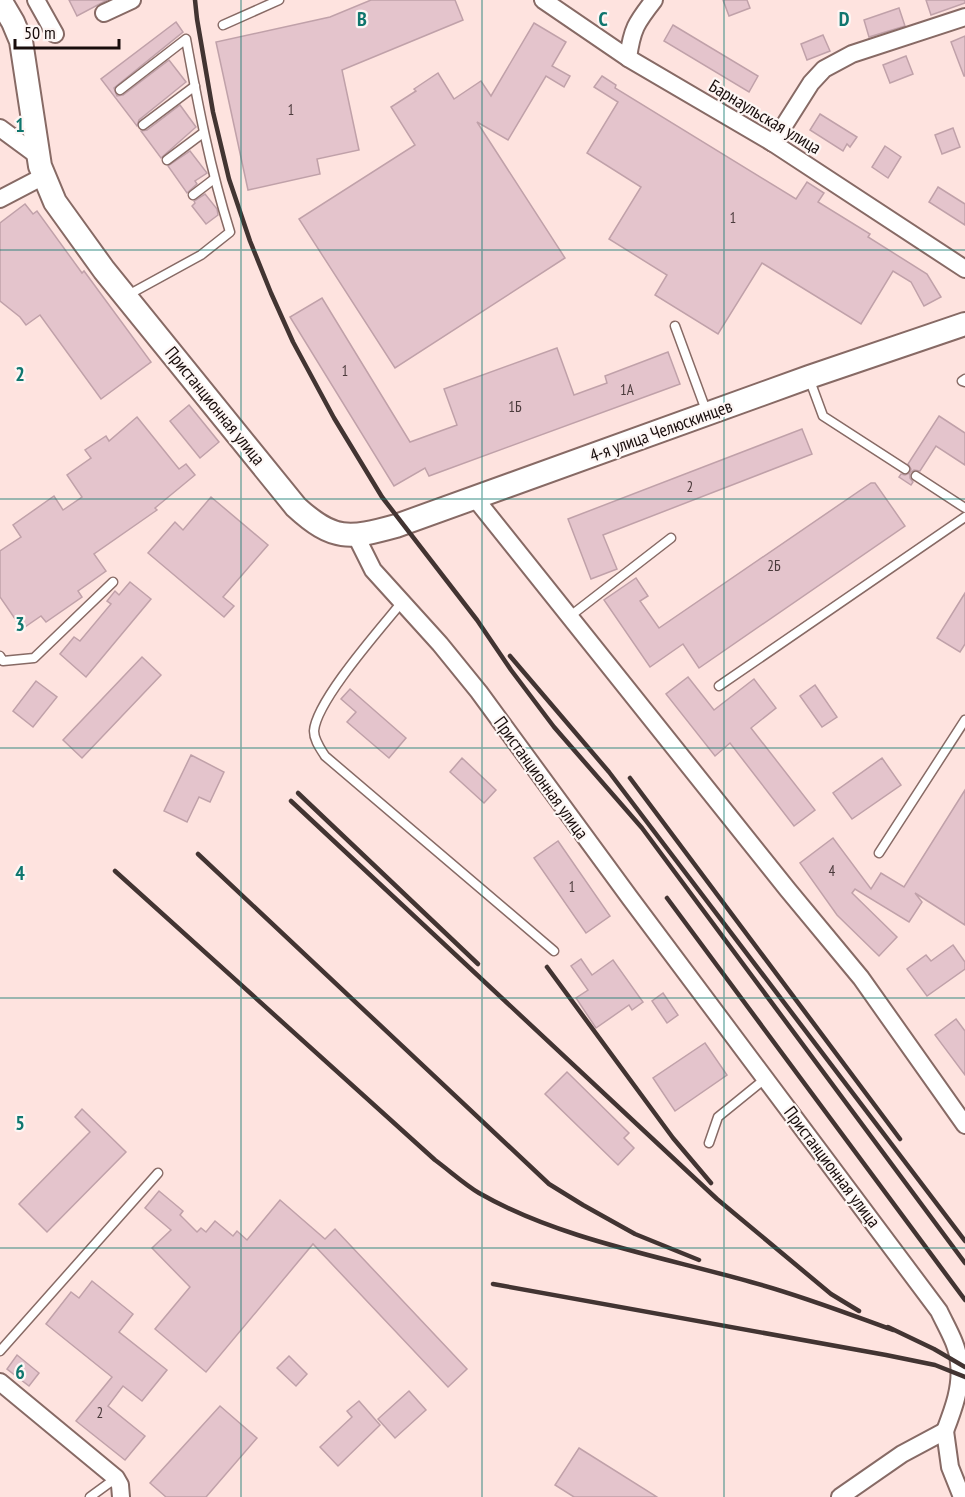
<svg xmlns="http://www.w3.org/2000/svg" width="965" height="1497" font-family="'PT Sans Narrow',sans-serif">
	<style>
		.building { fill: #e4c4cc; stroke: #c0a1a9; stroke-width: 1.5 }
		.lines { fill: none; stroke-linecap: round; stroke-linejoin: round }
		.lane-casing { stroke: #876a65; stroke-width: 11 }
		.street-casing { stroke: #876a65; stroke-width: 20 }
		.secondary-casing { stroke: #876a65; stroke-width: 26 }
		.lane { stroke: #fff; stroke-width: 8 }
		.street { stroke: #fff; stroke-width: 16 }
		.secondary { stroke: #fff; stroke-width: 22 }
		.rail { stroke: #423432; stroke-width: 4.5 }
		.grid { fill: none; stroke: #0f766e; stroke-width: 1.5; stroke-opacity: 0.55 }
		.labels { text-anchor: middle; stroke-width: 4.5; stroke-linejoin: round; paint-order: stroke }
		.number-label { font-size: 15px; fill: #4b3b3c }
		.street-label { font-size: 18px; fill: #180d0c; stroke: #fdf6f4 }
		.grid-label { font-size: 20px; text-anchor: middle; font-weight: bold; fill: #0f766e; stroke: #fdf6f4; stroke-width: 4.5; stroke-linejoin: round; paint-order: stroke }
	</style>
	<rect width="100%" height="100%" fill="#fee3df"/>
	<g class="building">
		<polygon points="69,0 107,0 77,16"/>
		<polygon points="371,0 455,0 463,20 342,70 359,150 317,159 320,174 248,190 216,42 330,17"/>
		<polygon points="723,0 747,0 750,8 729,16"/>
		<polygon points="926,0 965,0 965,3 931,15"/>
		<polygon points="899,8 905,26 869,37 864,20"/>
		<polygon points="176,22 183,32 114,88 117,96 123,95 169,60 186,82 139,120 137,126 101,79"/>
		<polygon points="534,23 566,42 552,66 570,76 564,87 546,76 508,140 477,122 565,258 395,368 299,219 415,145 391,107 416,91 414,89 438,73 454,99 481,81 491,96"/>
		<polygon points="673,25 758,76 749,92 664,41"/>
		<polygon points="823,35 830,51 807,60 801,44"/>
		<polygon points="965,36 965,76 964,76 951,42"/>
		<polygon points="906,56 913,74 890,83 883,65"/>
		<polygon points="602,76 616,85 615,88 796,199 807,182 824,193 818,202 870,234 868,237 927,274 941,297 924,306 911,282 893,271 861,324 762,263 718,334 655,295 667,275 609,239 641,187 587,153 618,102 594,87"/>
		<polygon points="180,105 196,127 161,158 141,131 147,130"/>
		<polygon points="820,114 857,137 850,147 847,144 843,151 810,130"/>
		<polygon points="953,128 960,147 942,154 935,135"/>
		<polygon points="885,146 901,157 888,178 872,167"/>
		<polygon points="190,151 207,173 195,181 197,184 187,193 168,166"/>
		<polygon points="938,187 965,204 965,225 929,202"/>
		<polygon points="205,194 217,209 218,215 206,224 192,206 195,203 194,201"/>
		<polygon points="25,204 33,214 37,211 82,273 84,271 151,362 101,399 40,315 26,325 20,317 0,301 0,223"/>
		<polygon points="322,298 410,442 457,425 444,389 557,348 574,395 607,383 605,376 668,352 680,384 429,476 425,468 394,486 290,317"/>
		<polygon points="189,405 219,442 200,458 170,421"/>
		<polygon points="939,416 965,433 965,465 936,446 920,471 914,470 910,473 910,478 913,482 911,485 899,477 901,474 905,475 910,473 911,469 908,464"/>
		<polygon points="137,417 179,469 186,464 195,475 155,508 157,510 94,554 106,571 78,591 82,597 46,622 41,616 22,629 0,597 0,551 21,537 13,525 54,496 63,510 82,497 67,475 91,458 85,450 106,436 109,441"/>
		<polygon points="802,429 812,454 603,535 617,569 591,579 568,519"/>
		<polygon points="871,483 875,483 905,526 699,668 683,644 650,667 604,600 636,578 648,596 640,601 659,628"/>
		<polygon points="211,497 268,545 223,597 234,606 224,617 148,553 175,522 183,530"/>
		<polygon points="130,582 151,599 86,677 60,654 74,637 80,641 111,604 107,601 115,591 119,595"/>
		<polygon points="965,593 965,644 960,652 937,638"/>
		<polygon points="142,657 161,675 82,758 63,740"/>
		<polygon points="688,677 714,710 754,679 776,708 751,728 815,810 794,826 730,743 715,756 666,694"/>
		<polygon points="36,681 57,697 33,727 13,711"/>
		<polygon points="815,685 837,717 822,727 800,696"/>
		<polygon points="350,689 406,738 389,758 347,722 356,712 341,699"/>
		<polygon points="191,755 224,772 210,802 199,797 187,822 164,811"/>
		<polygon points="462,758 496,790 484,803 450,772"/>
		<polygon points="882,758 901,785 852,819 833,793"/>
		<polygon points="965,790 965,925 915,893 922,902 909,922 855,889 852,893 897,937 879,956 837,915 800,863 833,838 871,889 881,873 904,887"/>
		<polygon points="558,841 610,916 586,933 534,858"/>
		<polygon points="953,945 965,962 965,969 927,996 907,969 926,955 931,961"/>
		<polygon points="581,959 592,975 613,960 643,1002 632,1010 629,1005 596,1028 576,998 588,990 571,966"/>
		<polygon points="663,993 678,1015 667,1023 652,1001"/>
		<polygon points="956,1019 965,1031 965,1075 935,1035"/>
		<polygon points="705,1043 727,1075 675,1111 653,1078"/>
		<polygon points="567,1072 629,1133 624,1138 634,1148 618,1165 545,1094"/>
		<polygon points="82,1109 126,1152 47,1232 19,1204 90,1132 75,1117"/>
		<polygon points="159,1191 183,1211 180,1215 197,1232 201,1228 206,1232 215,1221 233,1236 237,1231 247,1240 280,1200 325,1239 335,1229 467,1369 448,1387 313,1244 206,1372 155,1329 190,1287 152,1248 171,1230 145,1208"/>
		<polygon points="92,1281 133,1314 119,1332 167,1370 142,1401 123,1386 108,1406 145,1436 125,1460 76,1421 112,1377 46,1324 71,1292 79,1298"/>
		<polygon points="17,1355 39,1373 29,1386 7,1369"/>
		<polygon points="289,1356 307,1374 296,1386 277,1368"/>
		<polygon points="409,1391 426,1410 395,1438 378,1419"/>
		<polygon points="359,1401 380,1425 338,1466 320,1447 352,1417 347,1411"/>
		<polygon points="220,1406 257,1438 206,1497 166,1497 150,1483"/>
		<polygon points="579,1448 657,1497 574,1497 555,1485"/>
	</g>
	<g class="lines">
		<g class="lane-casing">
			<g id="lane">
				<polyline points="223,25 279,0"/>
				<path d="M 120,90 L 186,39 C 198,105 210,168 230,232 L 201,255 L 128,295"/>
				<polyline points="143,125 195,86"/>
				<polyline points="167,160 203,133"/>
				<polyline points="193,195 214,179"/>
				<polyline points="675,326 707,413"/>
				<polyline points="809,378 823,416 905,469"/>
				<polyline points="965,379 962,381 965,382"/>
				<polyline points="916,476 965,508"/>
				<path d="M 402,602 C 381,628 316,701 314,731 C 314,740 320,748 325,756 L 554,951"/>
				<polyline points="569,617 671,538"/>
				<polyline points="0,656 3,661 34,658 113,582"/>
				<polyline points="719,686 965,517"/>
				<polyline points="879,853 965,720"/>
				<polyline points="709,1143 718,1117 766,1078"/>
				<polyline points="0,1351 158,1173"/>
				<polyline points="90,1497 116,1478"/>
			</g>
		</g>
		<g class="street-casing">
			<g id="street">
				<polyline points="36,0 55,34"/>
				<polyline points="543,0 628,58 773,143 965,269"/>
				<polyline points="104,13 132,0"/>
				<path d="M 628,58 C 632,29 636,23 654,0"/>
				<polyline points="0,128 38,156"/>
				<polyline points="773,143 811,83 824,69 852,54 965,17"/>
				<polyline points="0,199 44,176"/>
				<polyline points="474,497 788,890 861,978 965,1125"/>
				<path d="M 356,536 L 373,570 L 440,644 L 479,692 L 630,898 L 939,1311 C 947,1328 958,1345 959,1363 C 962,1387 953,1410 945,1431"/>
				<polyline points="0,1382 116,1478 120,1485 121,1497"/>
				<polyline points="945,1431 950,1467 962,1497"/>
				<polyline points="840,1497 902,1454 945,1431"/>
			</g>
		</g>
		<g class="secondary-casing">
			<path id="secondary" d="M 0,0 L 13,22 L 21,41 L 40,166 L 55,202 L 104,270 L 296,507 C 333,541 349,539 396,526 L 809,377 L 965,324"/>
		</g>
		<use href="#lane" class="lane"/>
		<use href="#street" class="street"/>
		<use href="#secondary" class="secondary"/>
		<g class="rail">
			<polyline points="195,0 197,19 213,112 229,179 250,241 271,293 293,342 334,418 382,497 477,620 511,670 554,727 642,828 965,1263"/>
			<polyline points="510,656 609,772 965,1241"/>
			<polyline points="630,778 900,1139"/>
			<polyline points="298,793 478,964"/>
			<polyline points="291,801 717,1199 831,1294 859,1311"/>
			<polyline points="198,854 549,1184 583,1205 635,1234 699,1260"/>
			<path d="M 115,871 L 435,1160 C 450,1171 464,1184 479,1193 C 559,1239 663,1257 751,1282 C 800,1295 846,1313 893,1330"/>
			<polyline points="667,898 965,1300"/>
			<polyline points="547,967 673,1138 711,1183"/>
			<polyline points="493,1284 886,1355 935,1365 965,1377"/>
			<polyline points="888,1327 934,1349 965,1367"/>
		</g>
	</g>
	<path class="grid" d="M 241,0 L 241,1497M 482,0 L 482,1497M 724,0 L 724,1497M 0,250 L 965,250M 0,499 L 965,499M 0,748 L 965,748M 0,998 L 965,998M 0,1248 L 965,1248"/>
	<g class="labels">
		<g class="number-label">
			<text x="291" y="115">1</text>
			<text x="733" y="223">1</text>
			<text x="345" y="376">1</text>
			<text x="627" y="395">1А</text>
			<text x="515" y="412">1Б</text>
			<text x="690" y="492">2</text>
			<text x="774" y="571">2Б</text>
			<text x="832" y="876">4</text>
			<text x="572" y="892">1</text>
			<text x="100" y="1418">2</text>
		</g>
		<g class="street-label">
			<text transform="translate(765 117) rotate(31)" y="6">Барнаульская улица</text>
			<text transform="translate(215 406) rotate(51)" y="6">Пристанционная улица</text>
			<text transform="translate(661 431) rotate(-20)" y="6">4-я улица Челюскинцев</text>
			<text transform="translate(541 778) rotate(54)" y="6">Пристанционная улица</text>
			<text transform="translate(832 1167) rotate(53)" y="6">Пристанционная улица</text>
		</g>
	</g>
	<g class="grid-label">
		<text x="362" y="26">B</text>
		<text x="603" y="26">C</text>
		<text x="844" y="26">D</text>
		<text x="20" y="132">1</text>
		<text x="20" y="381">2</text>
		<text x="20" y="631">3</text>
		<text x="20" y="880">4</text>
		<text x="20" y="1130">5</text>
		<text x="20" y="1379">6</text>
	</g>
	<path d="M15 39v9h104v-9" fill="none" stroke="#180d0c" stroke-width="3"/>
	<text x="24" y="39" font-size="18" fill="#180d0c" stroke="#fdf6f4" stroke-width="4.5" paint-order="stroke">50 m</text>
</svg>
